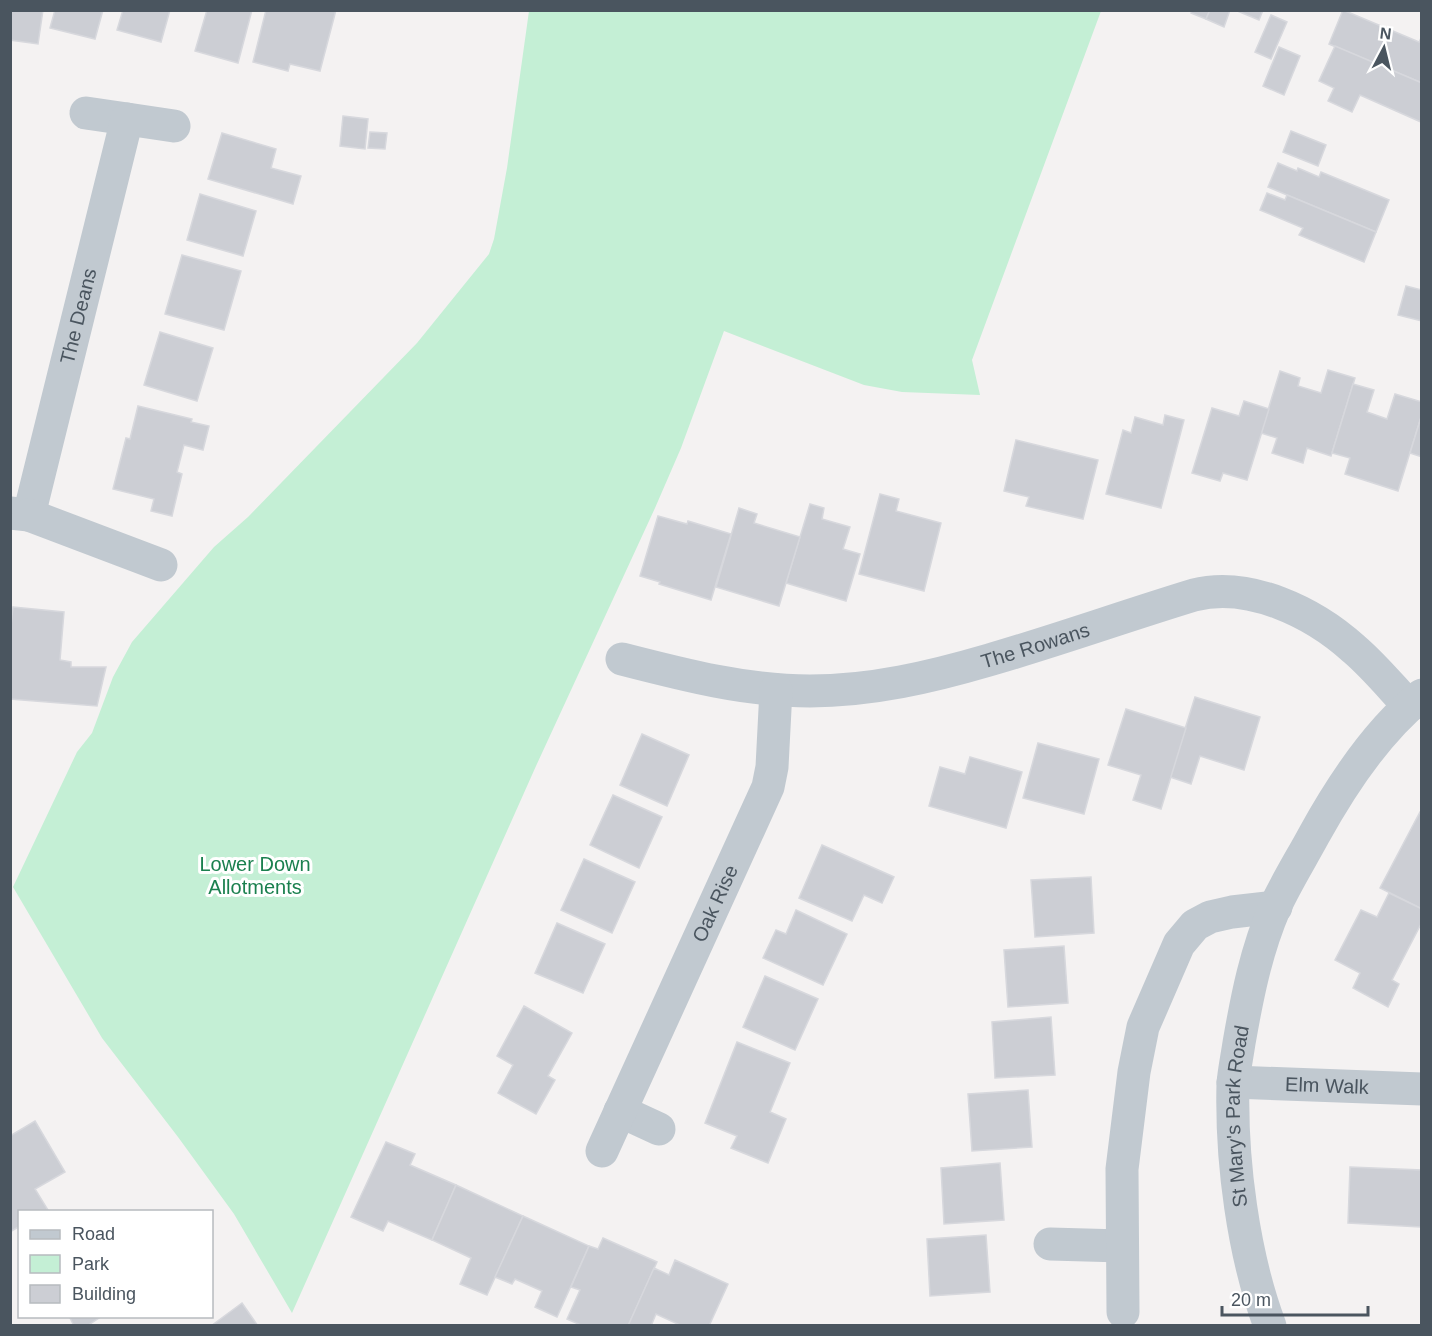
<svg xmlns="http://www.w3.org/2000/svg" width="1432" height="1336" font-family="Arial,sans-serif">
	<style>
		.green { fill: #c4efd5 }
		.building { fill: #ccced4; stroke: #d7d8dd; stroke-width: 1.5 }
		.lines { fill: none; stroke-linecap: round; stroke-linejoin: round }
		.street { stroke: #c1c9d0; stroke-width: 33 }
		.labels { text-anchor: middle; stroke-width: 6; stroke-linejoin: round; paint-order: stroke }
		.street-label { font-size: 20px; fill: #4a555f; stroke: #fff }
		.park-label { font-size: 20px; fill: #1b804f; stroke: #fff }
	</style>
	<rect width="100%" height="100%" fill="#f4f2f2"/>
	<polygon class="green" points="529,11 1101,11 972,360 980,395 902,392 864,385 724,331 681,448 655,508 536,766 292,1313 234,1214 178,1137 102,1038 13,887 77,752 92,733 113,677 132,642 214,547 248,517 417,343 489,254 494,239 507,168"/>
	<g class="building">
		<polygon points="10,10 43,10 38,44 10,40"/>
		<polygon points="55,10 103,10 95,39 50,28"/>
		<polygon points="123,10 170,10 161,42 117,30"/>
		<polygon points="207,10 252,10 238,63 195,51"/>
		<polygon points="266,10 336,10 320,71 290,64 288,71 253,62"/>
		<polygon points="1192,10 1210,10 1206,19 1191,13"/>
		<polygon points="1210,10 1230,10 1224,27 1206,19"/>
		<polygon points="1235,10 1263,10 1259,20"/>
		<polygon points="1343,10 1419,42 1422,36 1422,83 1329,44"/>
		<polygon points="1271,15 1287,22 1271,59 1255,52"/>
		<polygon points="1335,46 1422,83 1421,122 1360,95 1352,112 1328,101 1334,88 1319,81"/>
		<polygon points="1279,47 1300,56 1284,95 1263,86"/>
		<polygon points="343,116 368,119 365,149 340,146"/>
		<polygon points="1291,131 1326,145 1318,166 1283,152"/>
		<polygon points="370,132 387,133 385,149 368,148"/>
		<polygon points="222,133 276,149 271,168 301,176 293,204 208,179"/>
		<polygon points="1278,163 1297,171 1298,168 1319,177 1321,172 1389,200 1376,232 1268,187"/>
		<polygon points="1267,193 1285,200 1287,195 1376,232 1364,262 1299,235 1303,228 1260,210"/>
		<polygon points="200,194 256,211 243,256 187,240"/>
		<polygon points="182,255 241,271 224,330 165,314"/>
		<polygon points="1406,286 1422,290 1422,321 1398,315"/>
		<polygon points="160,332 213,348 197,401 144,385"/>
		<polygon points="1328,370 1355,378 1331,456 1307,448 1303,463 1272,453 1277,438 1261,433 1280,371 1300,378 1298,386 1321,393"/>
		<polygon points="1353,384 1374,390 1367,412 1387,419 1395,394 1422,402 1422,414 1398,491 1345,474 1350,458 1332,453"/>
		<polygon points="1244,401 1269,409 1247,480 1223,473 1220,481 1192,473 1212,408 1239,416"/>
		<polygon points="138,406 192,419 191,422 209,426 203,450 184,445 177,472 182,474 172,516 151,511 154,499 113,489 126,438 130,439"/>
		<polygon points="1422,414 1422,457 1410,453"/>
		<polygon points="1165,415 1184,420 1161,508 1106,494 1123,430 1131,433 1135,417 1163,425"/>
		<polygon points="1016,440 1098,460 1083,519 1026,506 1029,497 1004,491"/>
		<polygon points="880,494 899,499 896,511 941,523 924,591 859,574"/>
		<polygon points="810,504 824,508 822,519 850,527 843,549 860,554 846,601 786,583"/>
		<polygon points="739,508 757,514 754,523 800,537 779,606 716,587"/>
		<polygon points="658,516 687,524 688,521 731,534 711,600 659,584 660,582 640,576"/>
		<polygon points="13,607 64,612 60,660 71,662 71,667 106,667 97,706 10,699 10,635"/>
		<polygon points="1195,697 1260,717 1244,770 1200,756 1191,784 1170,777"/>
		<polygon points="1126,709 1186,728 1161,809 1133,800 1141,775 1108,765"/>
		<polygon points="642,734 689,755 667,806 620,785"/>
		<polygon points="1038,743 1099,759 1084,814 1023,798"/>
		<polygon points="970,757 1022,772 1006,828 929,806 940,767 965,774"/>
		<polygon points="613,795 662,817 639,868 590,845"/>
		<polygon points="1420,812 1422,813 1422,909 1380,888"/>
		<polygon points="822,845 894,877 882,903 864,895 852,921 799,898"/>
		<polygon points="584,859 635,882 612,933 561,910"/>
		<polygon points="1091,877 1094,933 1035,937 1031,880"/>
		<polygon points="1389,893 1422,909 1422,922 1392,980 1399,984 1388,1007 1353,988 1360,973 1335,960 1361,910 1377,917"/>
		<polygon points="796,910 847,934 823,985 763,958 776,930 786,934"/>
		<polygon points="557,923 605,944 583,993 535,973"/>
		<polygon points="1064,946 1068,1003 1008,1007 1004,950"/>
		<polygon points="765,976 818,999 795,1050 743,1027"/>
		<polygon points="524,1006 572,1033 548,1076 555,1080 536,1114 498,1093 513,1065 497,1056"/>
		<polygon points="1051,1017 1055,1075 995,1078 992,1022"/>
		<polygon points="737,1042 790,1063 770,1112 786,1119 768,1163 731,1148 737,1136 705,1123"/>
		<polygon points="1028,1090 1032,1147 972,1151 968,1094"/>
		<polygon points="35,1121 65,1172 35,1189 48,1210 20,1212 20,1226 10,1232 10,1136"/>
		<polygon points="386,1142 415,1154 410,1165 456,1185 432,1240 388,1221 383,1231 351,1217"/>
		<polygon points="1000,1163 1004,1220 944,1224 941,1168"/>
		<polygon points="1350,1167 1422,1170 1422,1243 1421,1227 1348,1223"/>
		<polygon points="456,1185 523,1216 487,1295 460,1284 471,1258 432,1240"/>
		<polygon points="523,1216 589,1246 557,1317 535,1307 542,1291 515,1279 512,1284 495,1277"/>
		<polygon points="986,1235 990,1292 930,1296 927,1239"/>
		<polygon points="603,1238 657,1262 628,1326 583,1326 567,1319 580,1290 571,1287 589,1246 598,1249"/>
		<polygon points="675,1260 728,1284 709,1326 682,1326 656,1314 651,1326 628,1326 654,1268 669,1275"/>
		<polygon points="242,1303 258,1326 211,1326"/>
		<polygon points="69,1316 102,1316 87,1326 74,1326"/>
	</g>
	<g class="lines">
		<g class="street">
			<polyline points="86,113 127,119"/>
			<path id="s1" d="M 10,513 L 29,515 L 127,119 L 174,126"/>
			<polyline points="29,515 161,565"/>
			<path id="s2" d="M 622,659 C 684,675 746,691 810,691 C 871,691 931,677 989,660 C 1058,640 1125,616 1194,595 C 1249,581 1313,612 1354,649 C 1374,666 1391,687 1409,706"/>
			<path id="s3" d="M 1233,1082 L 1422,1089"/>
			<polyline points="620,1111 659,1129"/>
			<path id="s4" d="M 602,1151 L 768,787 L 772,767 L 776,690"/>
			<polyline points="1050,1244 1122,1246"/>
			<polyline points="1123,1312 1122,1169 1134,1072 1143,1027 1179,944 1195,925 1210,917 1232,912 1276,907"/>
			<path id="s5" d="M 1270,1326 C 1243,1254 1231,1160 1233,1084 C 1234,1070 1237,1057 1239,1043 C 1247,997 1256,951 1275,907 C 1286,883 1301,859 1314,835 C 1341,786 1378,730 1422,695"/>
		</g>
	</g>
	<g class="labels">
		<g class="street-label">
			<text dy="7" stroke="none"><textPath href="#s1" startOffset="224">The Deans</textPath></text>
			<text dy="7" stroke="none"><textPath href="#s2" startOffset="422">The Rowans</textPath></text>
			<text dy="7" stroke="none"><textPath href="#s4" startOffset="272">Oak Rise</textPath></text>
			<text dy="7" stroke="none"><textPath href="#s3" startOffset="94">Elm Walk</textPath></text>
			<text dy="7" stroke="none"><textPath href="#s5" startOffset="214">St Mary's Park Road</textPath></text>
		</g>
		<g class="park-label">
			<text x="255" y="871">Lower Down<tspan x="255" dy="23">Allotments</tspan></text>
		</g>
	</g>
	<rect width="1432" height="1336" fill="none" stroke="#4a555f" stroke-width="24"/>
	<rect x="18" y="1210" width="195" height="108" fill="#ffffff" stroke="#b7bbbf" stroke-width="1.5"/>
	<rect x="30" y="1230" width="30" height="9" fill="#c1c9d0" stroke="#b7bbbf" stroke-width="1.5"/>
	<text x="72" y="1240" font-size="18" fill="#4a555f">Road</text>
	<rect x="30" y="1255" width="30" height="18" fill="#c4efd5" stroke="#b7bbbf" stroke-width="1.5"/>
	<text x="72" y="1270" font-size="18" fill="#4a555f">Park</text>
	<rect x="30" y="1285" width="30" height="18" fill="#ccced4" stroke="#b7bbbf" stroke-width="1.5"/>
	<text x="72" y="1300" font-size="18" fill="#4a555f">Building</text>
	<g transform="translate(1384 48) rotate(7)" stroke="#ffffff" stroke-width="4.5" paint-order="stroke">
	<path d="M0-4.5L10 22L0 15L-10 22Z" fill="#4a555f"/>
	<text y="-9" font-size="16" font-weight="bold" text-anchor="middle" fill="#4a555f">N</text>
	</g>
	<path d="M1222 1306v9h146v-9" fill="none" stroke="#4a555f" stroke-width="3"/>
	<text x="1231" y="1306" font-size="18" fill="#4a555f" stroke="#ffffff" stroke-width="4.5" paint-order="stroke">20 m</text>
</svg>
